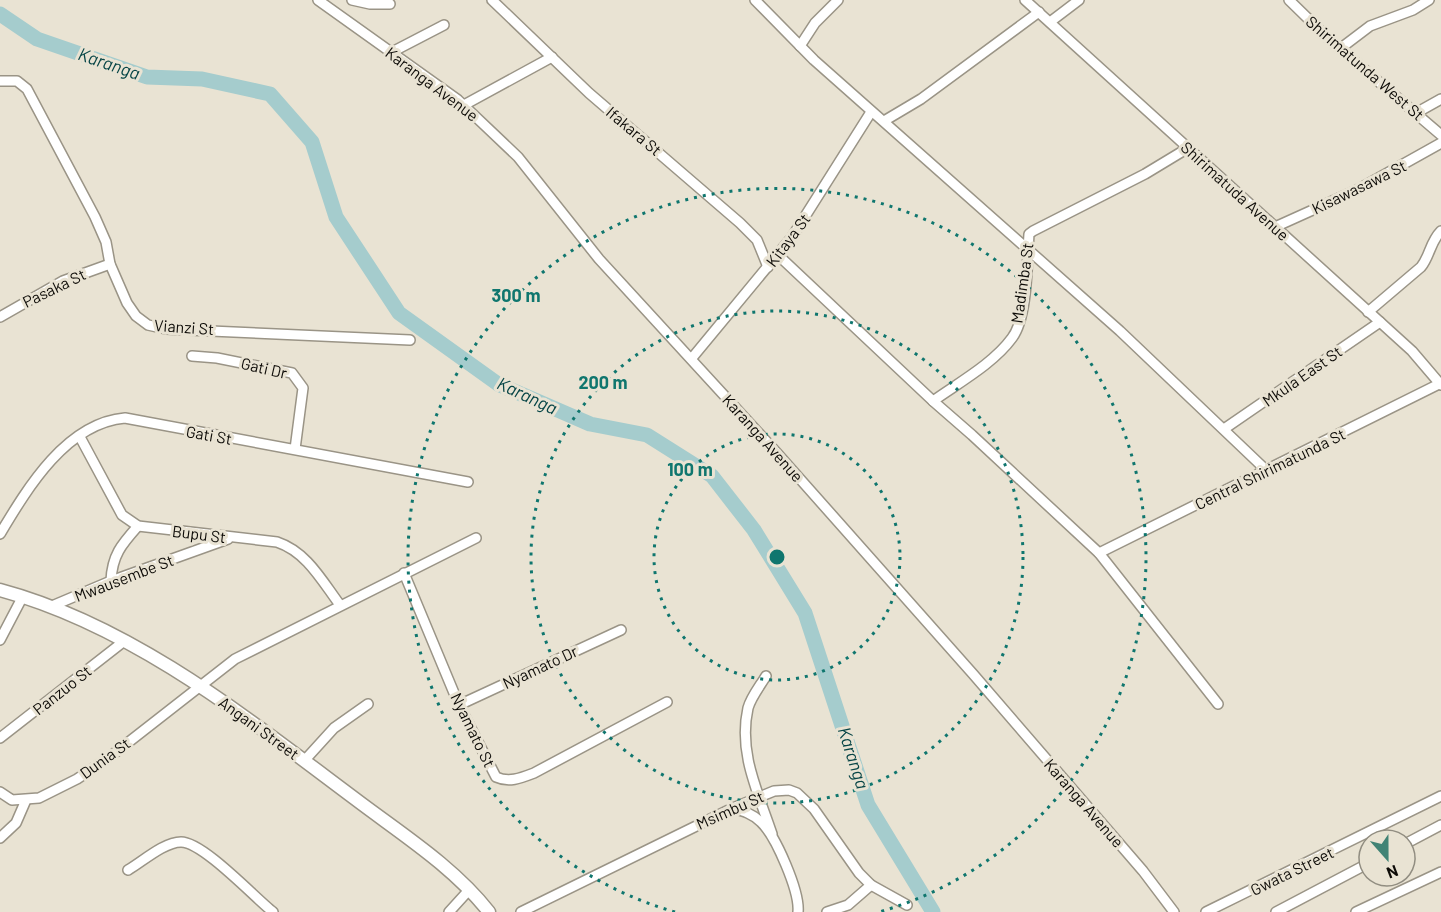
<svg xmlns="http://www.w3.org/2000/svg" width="1441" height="912" font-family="Barlow,sans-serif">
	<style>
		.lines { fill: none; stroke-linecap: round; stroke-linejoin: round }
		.river { stroke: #a5cccd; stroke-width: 15 }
		.street-casing { stroke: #9a9486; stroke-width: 12 }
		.secondary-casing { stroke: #9a9486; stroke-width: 15 }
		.street { stroke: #fff; stroke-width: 9 }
		.secondary { stroke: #fff; stroke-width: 12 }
		.ring { fill: none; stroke: #0f766e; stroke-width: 3; stroke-dasharray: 3 6 }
		.labels { text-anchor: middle; stroke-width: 6; stroke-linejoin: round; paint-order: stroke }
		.street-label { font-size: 16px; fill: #0d0b07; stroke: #e9e3d3 }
		.water-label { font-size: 18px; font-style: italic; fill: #074546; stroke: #e9e3d3 }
		.centre { fill: #0f766e; stroke: #e9e3d3; stroke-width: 3 }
		.ring-label { font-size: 18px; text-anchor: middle; font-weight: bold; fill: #0f766e; stroke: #e9e3d3; stroke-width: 6; stroke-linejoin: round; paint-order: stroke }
	</style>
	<rect width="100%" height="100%" fill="#e9e3d3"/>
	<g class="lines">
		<polyline class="river" points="0,14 37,39 147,77 202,79 270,94 312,142 336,217 399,313 498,384 590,424 647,435 712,476 754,530 805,613 868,805 933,912"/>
		<g class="street-casing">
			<g id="street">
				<polyline points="318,0 458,100 518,157 599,259 777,453 973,674 1143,871 1174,912"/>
				<polyline points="352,0 370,4 390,4"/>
				<polyline points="492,0 589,93 740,223 757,240 768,267"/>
				<polyline points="755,0 814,60 1120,331 1267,471"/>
				<polyline points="1025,0 1412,351 1441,385"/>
				<polyline points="1289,0 1331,41 1441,135"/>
				<polyline points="1050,22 1079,0"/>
				<polyline points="800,46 815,23 838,0"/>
				<polyline points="1341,48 1370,26 1413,10 1429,0"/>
				<polyline points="392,52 444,25"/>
				<polyline points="0,81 17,81 27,89 95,217 106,242 110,264 127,303 136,316 148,325 166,329 410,340"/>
				<polyline points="464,105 552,57"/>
				<polyline points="1416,113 1441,99"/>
				<polyline points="884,121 921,99 1039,12"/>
				<polyline points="1275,227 1357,190 1441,143"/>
				<polyline points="779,256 933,401 972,435 1099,553 1218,704"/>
				<path d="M 1368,312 L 1421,267 C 1430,256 1430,242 1441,231"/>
				<polyline points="0,317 63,281 110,264"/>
				<polyline points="192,356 217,358 292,373 303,388 295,449"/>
				<polyline points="692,358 792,237 871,112"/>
				<path d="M 933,401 C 958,383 993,364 1012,338 C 1028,317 1027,261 1029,234 L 1033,231 L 1145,174 L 1188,148"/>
				<polyline points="1224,429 1380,322"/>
				<path d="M 80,437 L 122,515 L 138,526 L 277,542 C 307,552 322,581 340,605"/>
				<path d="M 0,534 C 27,489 66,423 125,418 L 468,482"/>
				<polyline points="1099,553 1441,383"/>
				<path d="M 404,573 L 459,705 L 496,777 C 509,783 521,778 534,773 L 667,702"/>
				<path d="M 111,581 C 112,555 122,544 138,526"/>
				<polyline points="52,606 111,581 228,539"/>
				<polyline points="0,640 23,596"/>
				<path d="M 766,676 C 760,686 751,697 748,708 C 738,753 758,792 772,834"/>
				<polyline points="459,705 621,630"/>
				<polyline points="0,738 123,642"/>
				<polyline points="304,761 334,728 368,704"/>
				<polyline points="0,792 12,800 39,798 77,779 107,759 235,659 476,538"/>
				<path d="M 733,808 C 743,811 753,814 761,822 C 776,836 800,892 798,912"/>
				<polyline points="0,838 16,823 26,800"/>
				<polyline points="1405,844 1441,825"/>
				<path d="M 128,870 C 142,862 164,842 181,842 C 203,842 254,897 273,912"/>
				<polyline points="449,912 469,890"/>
				<polyline points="521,912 733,808 774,791 789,790 797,793 814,809 859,873 871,885 907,905"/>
				<polyline points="827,912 848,905 871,885"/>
				<polyline points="1206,912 1441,796"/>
				<polyline points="1276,912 1369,863"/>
				<polyline points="1356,912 1441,872"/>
			</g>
		</g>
		<g class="secondary-casing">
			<path id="secondary" d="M 0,590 C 131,625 247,718 354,798 C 400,833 453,866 489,912"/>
		</g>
		<use href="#street" class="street"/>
		<use href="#secondary" class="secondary"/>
	</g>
	<g class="ring">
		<circle cx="777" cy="557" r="123"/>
		<circle cx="777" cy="557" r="246"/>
		<path d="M675 912A369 369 0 1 1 879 912"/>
	</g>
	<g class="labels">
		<g class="street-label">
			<text transform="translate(1365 68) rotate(41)" y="6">Shirimatunda West St</text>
			<text transform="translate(432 84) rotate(37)" y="6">Karanga Avenue</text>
			<text transform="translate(634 131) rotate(40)" y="6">Ifakara St</text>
			<text transform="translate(1359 187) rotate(-26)" y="6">Kisawasawa St</text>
			<text transform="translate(1235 191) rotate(42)" y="6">Shirimatuda Avenue</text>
			<text transform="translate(788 240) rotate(-53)" y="6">Kitaya St</text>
			<text transform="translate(1022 283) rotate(-82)" y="6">Madimba St</text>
			<text transform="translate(54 288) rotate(-26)" y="6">Pasaka St</text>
			<text transform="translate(184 327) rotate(4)" y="6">Vianzi St</text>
			<text transform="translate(264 368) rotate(13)" y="6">Gati Dr</text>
			<text transform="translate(1302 376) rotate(-35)" y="6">Mkula East St</text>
			<text transform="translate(209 435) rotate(10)" y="6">Gati St</text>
			<text transform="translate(763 438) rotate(48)" y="6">Karanga Avenue</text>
			<text transform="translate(1270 469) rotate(-26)" y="6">Central Shirimatunda St</text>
			<text transform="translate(199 534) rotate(7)" y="6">Bupu St</text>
			<text transform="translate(124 578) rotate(-21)" y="6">Mwausembe St</text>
			<text transform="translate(540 667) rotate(-25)" y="6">Nyamato Dr</text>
			<text transform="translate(62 690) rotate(-38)" y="6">Panzuo St</text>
			<text transform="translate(259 728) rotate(36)" y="6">Angani Street</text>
			<text transform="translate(473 730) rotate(64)" y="6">Nyamato St</text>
			<text transform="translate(105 758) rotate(-36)" y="6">Dunia St</text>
			<text transform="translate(1084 803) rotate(49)" y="6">Karanga Avenue</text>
			<text transform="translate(730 810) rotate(-24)" y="6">Msimbu St</text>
			<text transform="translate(1292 871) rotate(-26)" y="6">Gwata Street</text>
		</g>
		<g class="water-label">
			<text transform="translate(109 64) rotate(19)" y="6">Karanga</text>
			<text transform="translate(527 396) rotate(25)" y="6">Karanga</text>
			<text transform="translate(853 758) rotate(72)" y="6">Karanga</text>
		</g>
	</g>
	<circle cx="777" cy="557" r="9" class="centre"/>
	<g class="ring-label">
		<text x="516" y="302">300 m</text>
		<text x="603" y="389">200 m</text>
		<text x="690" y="476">100 m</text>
	</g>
	<g transform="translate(1387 858) rotate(159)"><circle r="28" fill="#e9e3d3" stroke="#918d81" stroke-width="1.5"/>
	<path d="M0-4.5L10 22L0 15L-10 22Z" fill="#418375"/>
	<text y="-9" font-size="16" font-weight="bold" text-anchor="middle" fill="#0d0b07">N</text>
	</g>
</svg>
